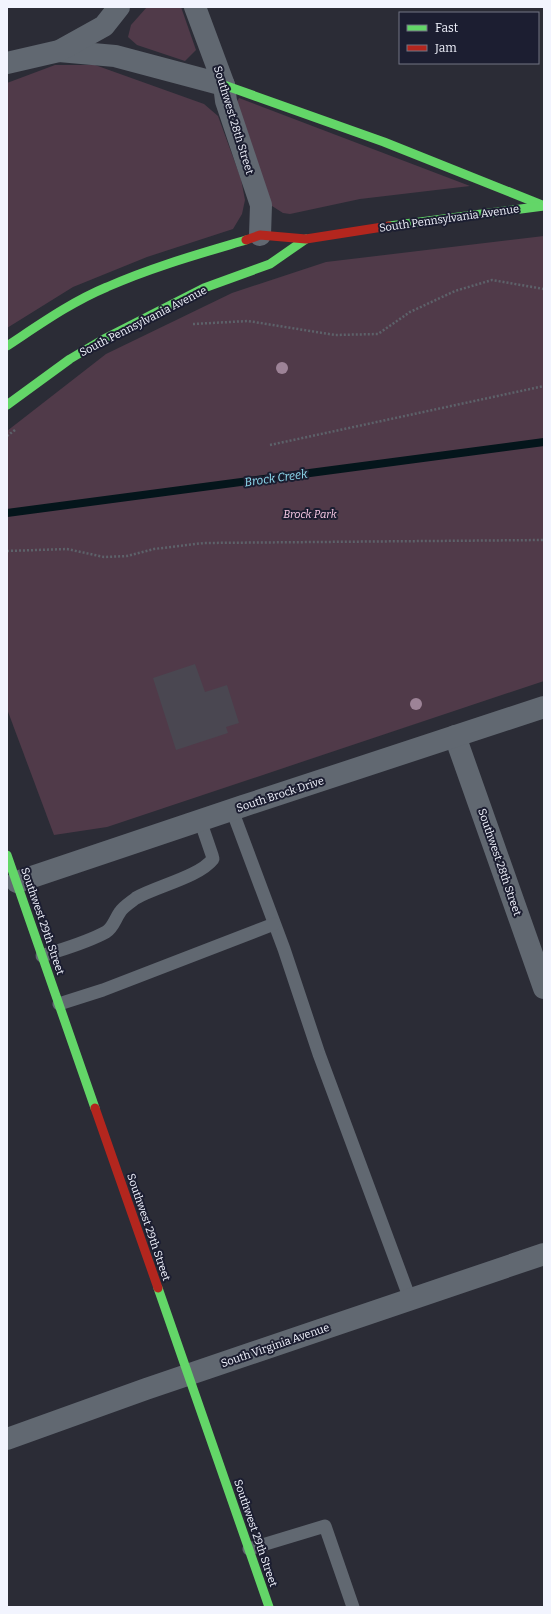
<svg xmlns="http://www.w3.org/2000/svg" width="551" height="1614" font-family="Bitter,serif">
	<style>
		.green { fill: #503a49 }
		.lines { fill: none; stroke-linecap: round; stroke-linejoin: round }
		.stream { stroke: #04151b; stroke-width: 8 }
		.building { fill: #4a4751 }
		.path { stroke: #5d626a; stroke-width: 2.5; stroke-dasharray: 2 2; stroke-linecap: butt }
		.lane { stroke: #616871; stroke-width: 13 }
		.street { stroke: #616871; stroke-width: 22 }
		.fast { stroke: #63d668; stroke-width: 9 }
		.jam { stroke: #b3261e; stroke-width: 9 }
		.tree { fill: #9d8397 }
		.labels { text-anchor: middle; stroke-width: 4; stroke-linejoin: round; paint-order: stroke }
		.street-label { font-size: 11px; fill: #f2f4fe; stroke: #1c1e31 }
		.park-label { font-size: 11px; font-style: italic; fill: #facae7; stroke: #1c1e31 }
		.water-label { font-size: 12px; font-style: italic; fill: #91dff3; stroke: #1c1e31 }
	</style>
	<rect width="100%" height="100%" fill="#2b2c36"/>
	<g class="green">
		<polygon points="147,7 181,7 196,50 185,61 137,45 128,37 131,25"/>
		<polygon points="55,65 95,65 204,104 218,116 241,179 245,200 242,214 233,229 147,257 73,287 7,328 7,83"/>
		<polygon points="239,98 470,186 360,199 290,214 283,213 272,206 237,102"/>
		<polygon points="544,236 544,681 107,827 54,835 7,709 7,431 106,354 232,293 326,262"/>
	</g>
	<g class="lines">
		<polyline class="stream" points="7,513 544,442"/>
	</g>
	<polygon class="building" points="195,664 205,692 227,685 239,723 226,727 228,733 176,750 153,678"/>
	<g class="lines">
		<g class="path">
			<polyline points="193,324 248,321 335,335 378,334 410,312 455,291 492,280 544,289"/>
			<polyline points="7,436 15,430"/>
			<polyline points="270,445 544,386"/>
			<polyline points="7,551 67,549 104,557 127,556 154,549 204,543 544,540"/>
		</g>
		<g class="lane">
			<polyline points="232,810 284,949 319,1054 410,1299"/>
			<path d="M 42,956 C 63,949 86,943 106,932 C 113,928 115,919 120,912 C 123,907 131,902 136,898 C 157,886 199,877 213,859 L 212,855 L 200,820"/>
			<polyline points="59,1004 103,990 274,924"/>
			<polyline points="249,1549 325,1526 353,1607"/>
		</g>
		<g class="street">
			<polyline points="195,7 224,85 226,101 261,205 260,235"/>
			<polyline points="59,51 115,56 224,85"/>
			<polyline points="7,63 59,51 104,26 119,7"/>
			<polyline points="455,736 544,988"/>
			<polyline points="17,882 243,806 544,707"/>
			<polyline points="7,1439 146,1389 544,1254"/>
		</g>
		<g class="fast">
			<polyline points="224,85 384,142 542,205"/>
			<polyline points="389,226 544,206"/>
			<path d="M 7,346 C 39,325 71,302 107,287 C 152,267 199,254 246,240"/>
			<polyline points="7,405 70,359 102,340 204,288 270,264 306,239"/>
			<polyline points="7,855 95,1108"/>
			<polyline points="158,1288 269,1607"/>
		</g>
		<g class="jam">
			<polyline points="246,240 260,235 306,239 389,226"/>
			<polyline points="95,1108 158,1288"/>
		</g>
	</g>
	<g class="tree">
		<circle cx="282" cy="368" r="6"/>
		<circle cx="416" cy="704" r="6"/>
	</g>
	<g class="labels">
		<g class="street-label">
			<text transform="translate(234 120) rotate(73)" y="4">Southwest 28th Street</text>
			<text transform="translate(449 218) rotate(-8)" y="4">South Pennsylvania Avenue</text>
			<text transform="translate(143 321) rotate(-27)" y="4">South Pennsylvania Avenue</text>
			<text transform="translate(280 794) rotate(-18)" y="4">South Brock Drive</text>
			<text transform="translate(500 862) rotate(71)" y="4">Southwest 28th Street</text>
			<text transform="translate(43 921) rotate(71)" y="4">Southwest 29th Street</text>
			<text transform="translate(149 1227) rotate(71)" y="4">Southwest 29th Street</text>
			<text transform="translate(275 1345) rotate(-19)" y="4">South Virginia Avenue</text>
			<text transform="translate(256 1533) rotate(71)" y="4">Southwest 29th Street</text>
		</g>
		<g class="park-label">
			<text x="310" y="518">Brock Park</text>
		</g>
		<g class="water-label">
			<text transform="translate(276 478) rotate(-8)" y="4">Brock Creek</text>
		</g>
	</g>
	<rect width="551" height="1614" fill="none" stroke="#f2f4fe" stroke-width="16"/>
	<rect x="399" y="12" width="140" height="52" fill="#1c1e31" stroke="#727483"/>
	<rect x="407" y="25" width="20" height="6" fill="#63d668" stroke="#727483"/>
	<text x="435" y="32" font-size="12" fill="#f2f4fe">Fast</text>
	<rect x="407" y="45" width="20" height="6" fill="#b3261e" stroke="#727483"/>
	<text x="435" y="52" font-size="12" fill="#f2f4fe">Jam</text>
</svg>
